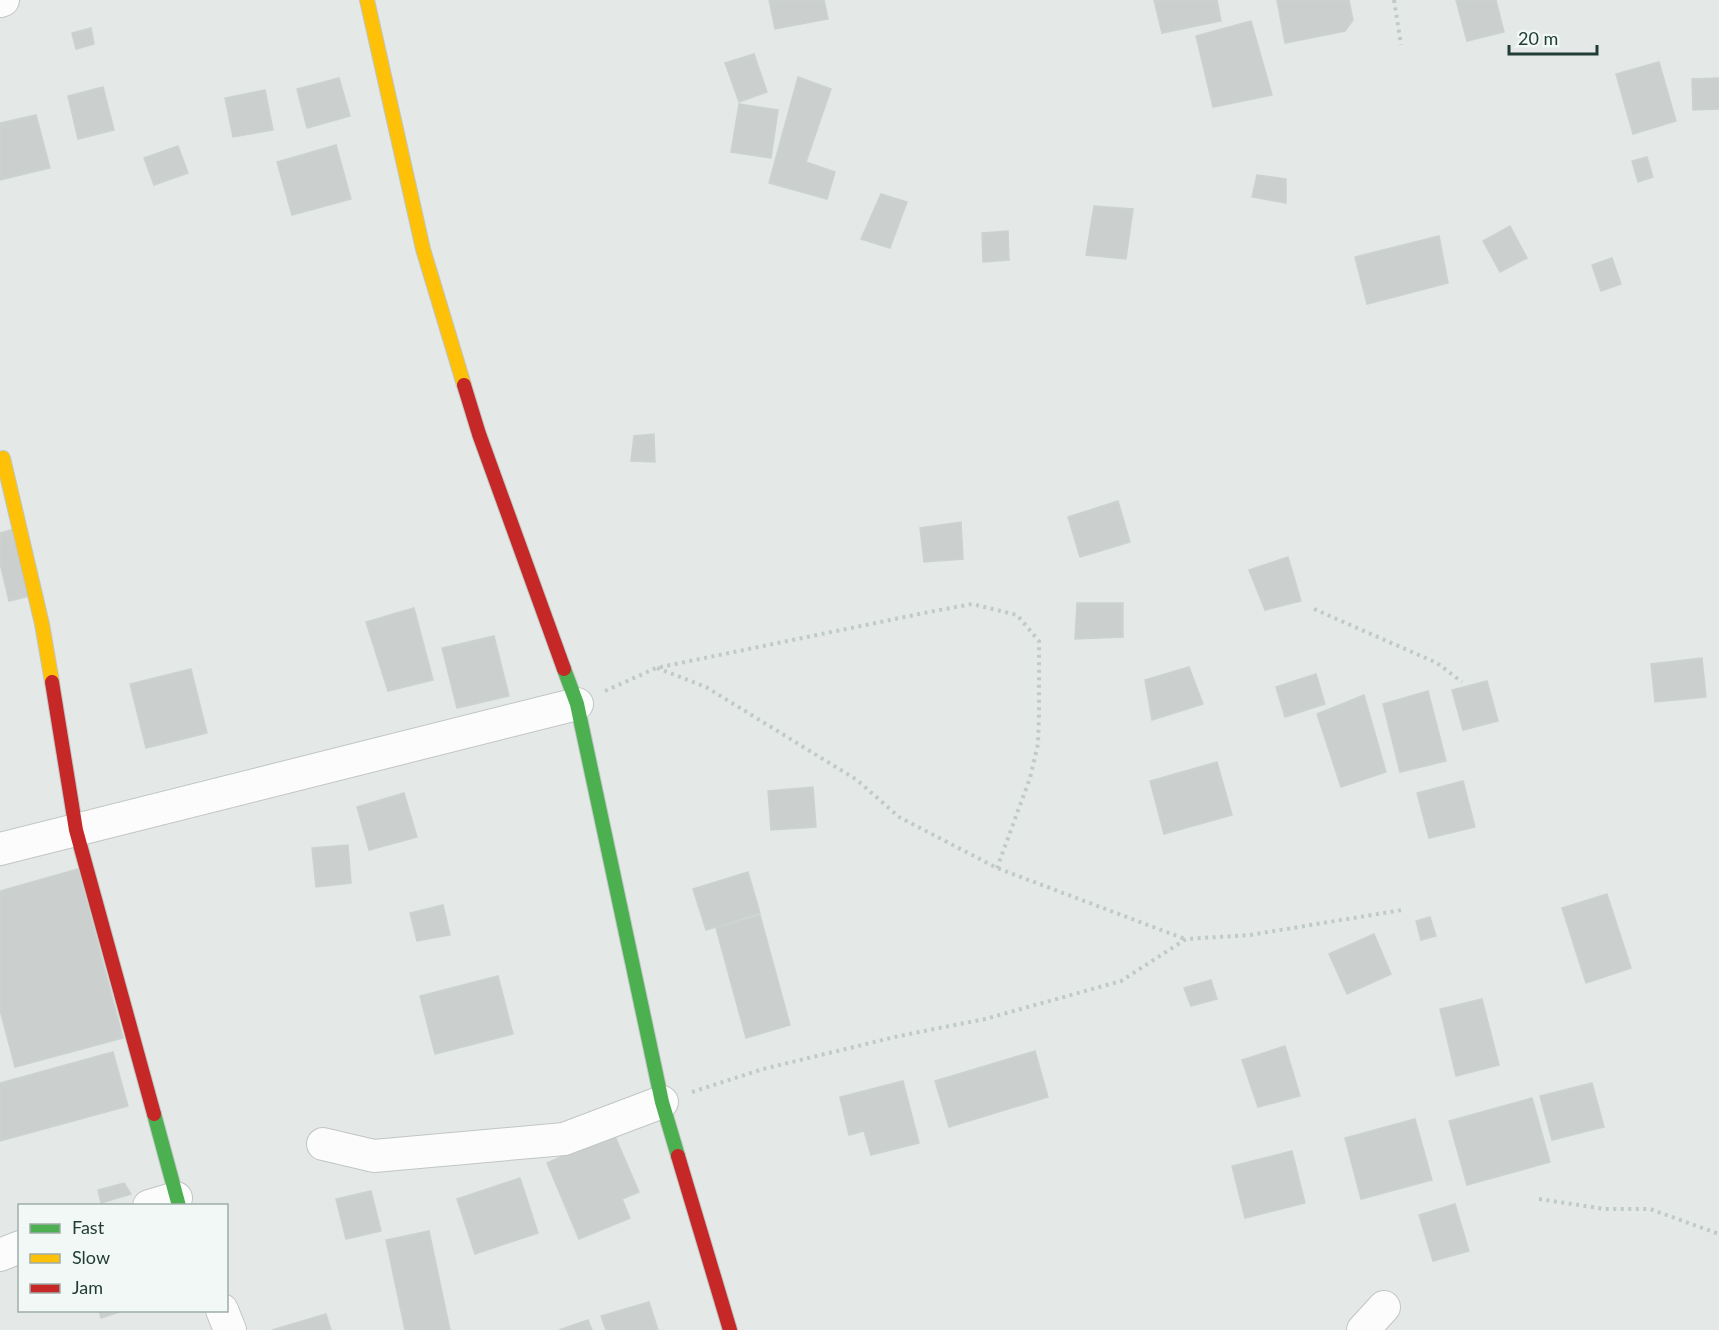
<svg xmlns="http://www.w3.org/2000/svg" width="1719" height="1330" font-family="Lato,sans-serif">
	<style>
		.building { fill: #cbd0ce; stroke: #ccd2d0; stroke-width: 1.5 }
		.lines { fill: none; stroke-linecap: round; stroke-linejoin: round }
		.street-casing { stroke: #c1c6c4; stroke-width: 34 }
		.fast-casing { stroke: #bfc7c4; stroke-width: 16 }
		.slow-casing { stroke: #bfc7c4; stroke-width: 16 }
		.jam-casing { stroke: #bfc7c4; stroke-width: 16 }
		.path { stroke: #c0cac6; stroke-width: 4; stroke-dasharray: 3 4.5; stroke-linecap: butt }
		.street { stroke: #fbfcfb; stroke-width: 32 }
		.fast { stroke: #4caf50; stroke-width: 14 }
		.slow { stroke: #ffc107; stroke-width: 14 }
		.jam { stroke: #c62828; stroke-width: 14 }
	</style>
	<rect width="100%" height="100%" fill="#e4e9e7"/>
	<g class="building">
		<polygon points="769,0 824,0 828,19 775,29"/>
		<polygon points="1154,0 1217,0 1221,21 1162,33"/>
		<polygon points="1277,0 1349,0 1353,20 1345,31 1285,43"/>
		<polygon points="1456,0 1496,0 1504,32 1467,41"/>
		<polygon points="1251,21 1272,95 1213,107 1196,36"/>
		<polygon points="91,28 94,44 76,49 72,33"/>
		<polygon points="754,54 767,92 739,102 725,63"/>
		<polygon points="1659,62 1676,121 1633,134 1616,74"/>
		<polygon points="798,77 831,89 806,162 835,172 827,199 769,183"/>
		<polygon points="339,78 350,116 307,128 297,89"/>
		<polygon points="1719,78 1719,109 1693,110 1692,79"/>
		<polygon points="103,87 114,130 78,139 68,96"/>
		<polygon points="265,90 273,130 233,137 225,98"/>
		<polygon points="739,104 778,110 771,158 731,152"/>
		<polygon points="36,115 50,168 0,180 0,123"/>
		<polygon points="336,145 351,199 292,215 277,162"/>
		<polygon points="178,146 188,173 154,185 144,158"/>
		<polygon points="1647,157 1653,177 1638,182 1632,161"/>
		<polygon points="1257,175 1286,179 1286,203 1252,197"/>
		<polygon points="881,194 907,202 890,248 861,239"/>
		<polygon points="1094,206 1133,209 1126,259 1086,255"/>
		<polygon points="1510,226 1527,258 1500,272 1483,241"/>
		<polygon points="1008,231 1009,260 983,262 982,233"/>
		<polygon points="1439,236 1448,283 1367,304 1355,257"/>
		<polygon points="1612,258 1621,284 1601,291 1592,265"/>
		<polygon points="654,434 655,462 631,461 634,436"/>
		<polygon points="1118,501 1130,542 1080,557 1068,517"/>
		<polygon points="961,522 963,559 924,562 920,528"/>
		<polygon points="14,529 30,596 9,601 0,563 0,533"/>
		<polygon points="1288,557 1301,601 1265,610 1249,570"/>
		<polygon points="1077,603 1123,603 1123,637 1075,639"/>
		<polygon points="414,608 433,680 388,691 366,622"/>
		<polygon points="494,636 509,696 457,708 442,648"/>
		<polygon points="1702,658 1706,697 1655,702 1651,664"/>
		<polygon points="1189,667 1203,704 1152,720 1145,680"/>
		<polygon points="191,669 207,733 146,748 130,684"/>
		<polygon points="1316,674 1325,704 1285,717 1276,687"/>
		<polygon points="1487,681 1498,721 1463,730 1452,690"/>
		<polygon points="1428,691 1446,761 1400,772 1383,704"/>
		<polygon points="1364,695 1386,772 1341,787 1317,714"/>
		<polygon points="1217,762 1232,815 1164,834 1150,781"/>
		<polygon points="1463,781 1475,827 1429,838 1417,793"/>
		<polygon points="813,787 816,827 771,830 768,791"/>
		<polygon points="404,793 417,837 369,850 357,807"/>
		<polygon points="348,845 351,883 316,887 312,848"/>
		<polygon points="78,869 123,1038 15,1067 0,1010 0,891"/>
		<polygon points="748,872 760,913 706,930 693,889"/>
		<polygon points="1607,894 1631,968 1586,983 1562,908"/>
		<polygon points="443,905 450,935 417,941 410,913"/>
		<polygon points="760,915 790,1025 746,1038 716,928"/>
		<polygon points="1430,917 1436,936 1421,940 1416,921"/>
		<polygon points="1374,934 1391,974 1347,994 1329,954"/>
		<polygon points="498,976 513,1034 435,1054 420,996"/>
		<polygon points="1211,980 1217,999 1191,1006 1184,988"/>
		<polygon points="1482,999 1499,1065 1456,1076 1440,1009"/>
		<polygon points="1285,1046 1300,1096 1258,1107 1242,1060"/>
		<polygon points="1035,1051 1048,1097 949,1127 935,1081"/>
		<polygon points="113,1052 128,1106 0,1141 0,1083"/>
		<polygon points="903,1081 919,1143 871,1155 864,1131 849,1135 840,1097"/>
		<polygon points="1592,1083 1604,1127 1552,1140 1540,1096"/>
		<polygon points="1532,1098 1550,1162 1467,1185 1449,1121"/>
		<polygon points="1415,1119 1432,1180 1361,1199 1345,1138"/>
		<polygon points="614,1134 639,1192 622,1199 630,1218 579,1239 547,1163"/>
		<polygon points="1292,1151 1305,1203 1245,1218 1232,1166"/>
		<polygon points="520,1178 538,1233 475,1254 457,1199"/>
		<polygon points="124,1183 131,1194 101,1203 98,1190"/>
		<polygon points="371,1191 381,1231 346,1239 336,1199"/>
		<polygon points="1455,1204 1469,1251 1433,1261 1419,1215"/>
		<polygon points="429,1231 450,1330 405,1330 386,1240"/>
		<polygon points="649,1302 658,1330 606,1330 601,1316"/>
		<polygon points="99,1310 122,1310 122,1311 101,1318"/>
		<polygon points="326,1314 331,1330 272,1330"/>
		<polygon points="588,1320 592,1330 559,1330"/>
	</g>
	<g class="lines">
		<g class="street-casing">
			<g id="street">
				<polyline points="0,1 3,0"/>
				<polyline points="0,849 577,704"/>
				<polyline points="323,1144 374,1156 564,1139 662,1102"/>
				<polyline points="149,1206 176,1198"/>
				<polyline points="0,1255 20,1247"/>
				<polyline points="222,1310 230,1330"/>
				<polyline points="1363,1330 1384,1307"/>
			</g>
		</g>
		<g class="fast-casing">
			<g id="fast">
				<polyline points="564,669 577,704 662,1102 678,1156"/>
				<polyline points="154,1114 179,1206"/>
			</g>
		</g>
		<g class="slow-casing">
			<g id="slow">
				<polyline points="367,0 423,249 464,385"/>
				<polyline points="3,458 42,624 52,682"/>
			</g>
		</g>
		<g class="jam-casing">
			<g id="jam">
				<polyline points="464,385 479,434 564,669"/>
				<polyline points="52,682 76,830 154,1114"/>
				<polyline points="678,1156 730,1330"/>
			</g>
		</g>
		<g class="path">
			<polyline points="1394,0 1401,45"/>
			<polyline points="1314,609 1437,663 1462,682"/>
			<polyline points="657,668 706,687 857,780 899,817 997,868 1185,939"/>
			<polyline points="605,691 656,668 924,613 972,604 1017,615 1039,641 1039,715 1038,744 1030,778 997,868"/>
			<polyline points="692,1092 763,1069 899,1036 985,1019 1121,981 1186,939 1250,935 1402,910"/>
			<polyline points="1539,1199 1605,1209 1650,1209 1719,1234"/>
		</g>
		<use href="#street" class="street"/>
		<use href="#fast" class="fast"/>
		<use href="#slow" class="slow"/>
		<use href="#jam" class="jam"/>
	</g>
	<rect x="18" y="1204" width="210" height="108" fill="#f2f8f5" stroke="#9eada9" stroke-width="1.5"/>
	<rect x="30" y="1224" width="30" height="9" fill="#4caf50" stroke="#9eada9" stroke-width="1.5"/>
	<text x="72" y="1234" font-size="18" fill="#213d36">Fast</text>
	<rect x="30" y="1254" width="30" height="9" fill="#ffc107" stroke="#9eada9" stroke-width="1.5"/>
	<text x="72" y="1264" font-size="18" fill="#213d36">Slow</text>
	<rect x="30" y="1284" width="30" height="9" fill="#c62828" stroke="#9eada9" stroke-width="1.5"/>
	<text x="72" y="1294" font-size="18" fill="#213d36">Jam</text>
	<path d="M1509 45v9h88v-9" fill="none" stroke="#213d36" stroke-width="3"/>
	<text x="1518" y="45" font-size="18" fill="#213d36" stroke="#f2f8f5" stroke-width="4.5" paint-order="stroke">20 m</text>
</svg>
